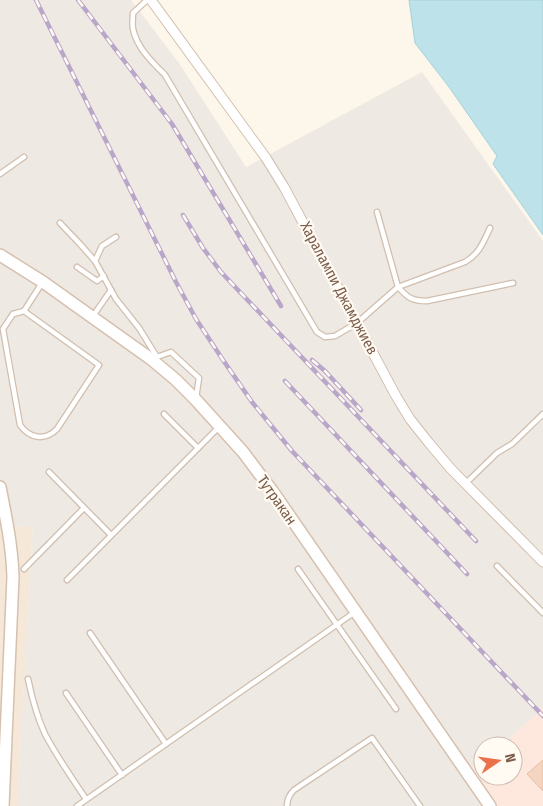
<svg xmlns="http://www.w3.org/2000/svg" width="543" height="806" font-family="'Fira Sans Condensed',sans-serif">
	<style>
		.residential { fill: #f5e8d8 }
		.commercial { fill: #fee8de }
		.industrial { fill: #efe9e3 }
		.water { fill: #bde2e9; stroke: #a3d2db }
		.building { fill: #f4d5c1; stroke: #e7bca0 }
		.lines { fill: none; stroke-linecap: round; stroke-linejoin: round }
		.lane-casing { stroke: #d1beae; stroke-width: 7 }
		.street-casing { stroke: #d1beae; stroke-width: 11 }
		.secondary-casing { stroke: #d6c0ae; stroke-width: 14 }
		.lane { stroke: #fff; stroke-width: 4.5 }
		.street { stroke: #fff; stroke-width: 9 }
		.secondary { stroke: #fff; stroke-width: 11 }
		.rail-casing { stroke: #b9a6c9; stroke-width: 4.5 }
		.rail { stroke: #fffaf2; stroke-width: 2.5; stroke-dasharray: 8; stroke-linecap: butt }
		.labels { text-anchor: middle; stroke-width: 4.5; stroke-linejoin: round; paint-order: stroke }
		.street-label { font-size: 15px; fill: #7a5c4b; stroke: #fffaf2 }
	</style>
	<rect width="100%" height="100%" fill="#fdf6ea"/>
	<polygon class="residential" points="33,526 17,806 0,806 0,527"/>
	<polygon class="commercial" points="543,708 543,806 498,806 471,769 483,760 483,776 513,776 513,746 501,746"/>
	<polygon class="industrial" points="0,0 131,0 179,63 246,167 422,72 543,241 543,708 501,746 483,746 483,760 471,769 498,806 17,806 33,526 0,527"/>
	<polygon class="water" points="409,0 543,0 543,235 493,164 497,156 449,87 415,43"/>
	<polygon class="building" points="543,760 543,791 527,774"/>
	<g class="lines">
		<g class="lane-casing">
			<g id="lane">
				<path d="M 147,0 L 133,13 C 133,18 132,24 133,29 C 137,48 152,62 165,75 L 317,332 L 325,337 L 335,336 L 357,323 L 398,287 L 377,212"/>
				<polyline points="0,174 24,157"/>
				<polyline points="60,223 80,244 95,261 116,299 139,328 157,357"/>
				<path d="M 490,228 C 483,243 479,254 465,262 L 398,287 C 408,298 412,301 427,301 L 513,283"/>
				<polyline points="95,261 102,246 116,237"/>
				<polyline points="77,267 97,281 104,276"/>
				<path d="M 24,311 L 13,314 L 3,329 L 20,425 C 30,439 45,441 57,429 L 99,365 L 24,311 L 42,283"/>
				<polyline points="93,316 111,290"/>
				<polyline points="154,358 171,352 199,378 196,398"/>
				<polyline points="164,414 198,448"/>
				<polyline points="49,472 111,535"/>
				<polyline points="465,484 497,453 512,444 543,414"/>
				<polyline points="497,566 543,613"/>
				<polyline points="24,569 84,508"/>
				<polyline points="298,569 396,709"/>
				<polyline points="67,580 219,427"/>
				<polyline points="90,633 166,744"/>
				<path d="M 28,679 C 32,698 37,717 45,734 C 57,757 72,778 86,799"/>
				<polyline points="66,693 122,775"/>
				<polyline points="77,806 355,612"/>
				<path d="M 287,806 C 287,799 289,795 294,790 L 372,738 L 420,806"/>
			</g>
		</g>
		<g class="street-casing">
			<polyline id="street" points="151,0 266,158 284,187 396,396 410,419 429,443 451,469 543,562"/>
		</g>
		<g class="secondary-casing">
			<g id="secondary">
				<polyline points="0,255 43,282 92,317 151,359 176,380 196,400 243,452 273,492 490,806"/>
				<path d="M 0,487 C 6,517 12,546 13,577 L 3,806"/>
			</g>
		</g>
		<use href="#lane" class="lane"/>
		<use href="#street" class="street"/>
		<use href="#secondary" class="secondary"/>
		<g class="rail-casing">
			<g id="rail">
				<polyline points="36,0 176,282 196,319 223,360 252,402 292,451 543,716"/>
				<polyline points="78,0 172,124 281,306"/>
				<polyline points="183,215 203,248 221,272 476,541"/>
				<polyline points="312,360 325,371 361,410"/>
				<polyline points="285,381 467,574"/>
			</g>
		</g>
		<use href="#rail" class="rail"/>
	</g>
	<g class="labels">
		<g class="street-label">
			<text transform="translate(339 288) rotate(62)" y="5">Харалампи Джамджиев</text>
			<text transform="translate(277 500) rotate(55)" y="5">Тутракан</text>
		</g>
	</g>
	<g transform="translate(498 761) rotate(77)"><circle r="24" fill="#fffaf2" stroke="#cabbaf"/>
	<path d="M0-4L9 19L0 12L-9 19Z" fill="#ea714c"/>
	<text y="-8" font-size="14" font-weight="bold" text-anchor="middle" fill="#7a5c4b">N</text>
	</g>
</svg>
